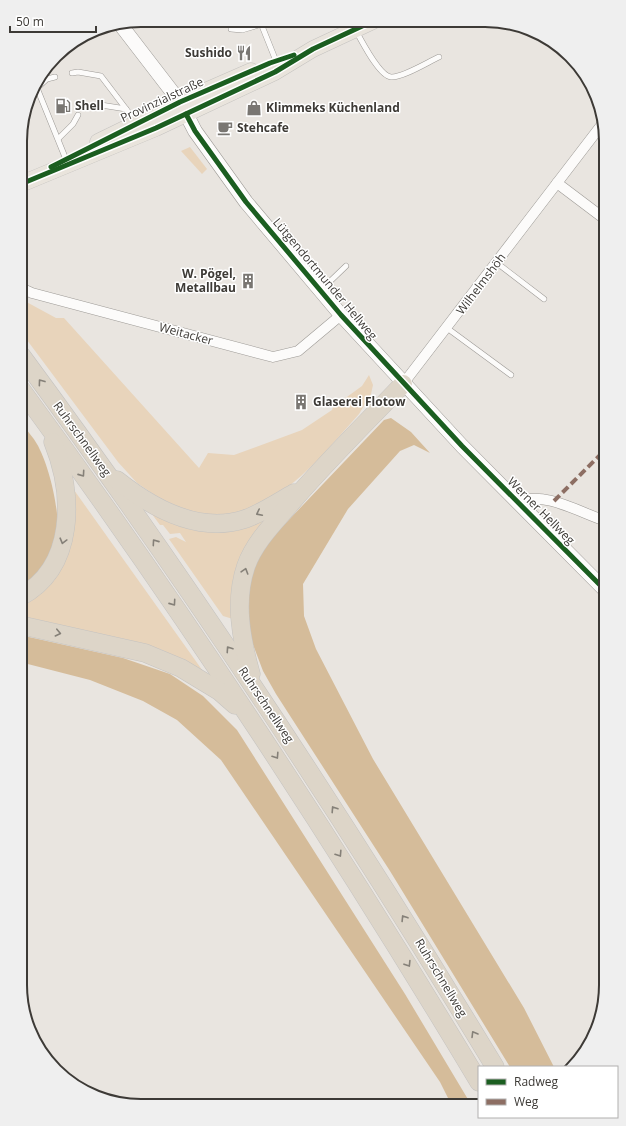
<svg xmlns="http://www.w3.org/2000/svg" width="626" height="1126" font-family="'Open Sans',sans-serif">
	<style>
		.green { fill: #e8d4bb }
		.forest { fill: #d5bc9a }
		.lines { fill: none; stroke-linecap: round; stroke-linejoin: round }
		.service-casing { stroke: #9d9a96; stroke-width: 6 }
		.minor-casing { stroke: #9d9a96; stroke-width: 11 }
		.secondary-casing { stroke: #9d9a96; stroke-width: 15 }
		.primary-casing { stroke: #c5c3c0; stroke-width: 17 }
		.motorway-casing { stroke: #c5c3c0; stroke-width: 19 }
		.service { stroke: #fcfbfa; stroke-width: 5 }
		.minor { stroke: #fcfbfa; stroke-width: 10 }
		.secondary { stroke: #fcfbfa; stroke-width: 14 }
		.primary { stroke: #e9e4dc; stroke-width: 16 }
		.motorway { stroke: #ddd5c8; stroke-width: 18 }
		.quiet { stroke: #8d6e63; stroke-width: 4; stroke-dasharray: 8 4; stroke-linecap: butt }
		.cycleway-casing { stroke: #fff; stroke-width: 8 }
		.cycleway { stroke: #1b5e20; stroke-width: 5 }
		.oneway { stroke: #858078 }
		.labels { text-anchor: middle; stroke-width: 3; stroke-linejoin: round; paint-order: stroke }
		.poi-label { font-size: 12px; font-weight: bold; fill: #3d3a36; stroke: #fff; text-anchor: start }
		.street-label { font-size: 12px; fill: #3d3a36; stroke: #fff }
		.rim { fill: none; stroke: #3d3a36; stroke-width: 2 }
	</style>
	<rect width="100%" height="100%" fill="#e9e5e0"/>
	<g class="green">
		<polygon points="190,147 207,169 202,174 181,151"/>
		<polygon points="21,299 56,318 64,318 199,468 208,453 234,455 302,430 332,410 333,407 362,386 369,375 373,385 371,394 359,414 321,457 301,476 275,498 233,515 197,515 159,498 137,483 118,462 21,332"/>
		<path d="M 74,490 L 210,681 L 189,665 L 162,650 L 20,619 L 20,607 C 69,582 75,539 74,490 Z"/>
		<polygon points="143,502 171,519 271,514 233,619 223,616 169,539 176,537 186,542 180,533 170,534 163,525 160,525"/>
	</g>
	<g class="forest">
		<polygon points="391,418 411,432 430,453 414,445 400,451 348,509 303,584 304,616 316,649 373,759 524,1008 554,1067 510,1067 390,871 276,694 263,671 252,642 246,608 249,578 262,548 384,420"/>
		<path d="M 21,422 C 27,431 36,440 40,450 C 50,470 62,518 56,540 C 51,559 37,578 20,588 Z"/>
		<polygon points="20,635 123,658 170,674 203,696 237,730 405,994 472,1106 452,1106 440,1082 221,760 177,720 143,701 90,680 20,662"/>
	</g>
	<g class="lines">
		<g class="service-casing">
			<g id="service">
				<polyline points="260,21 276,61"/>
				<polyline points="231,29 242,30 262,24"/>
				<path d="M 356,31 C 362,41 379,76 391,77 C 402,78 428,62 439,57"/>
				<polyline points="72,73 78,72 101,76 136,122"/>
				<polyline points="55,77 47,79 37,88 67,162"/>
				<polyline points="101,105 126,109"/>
				<polyline points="59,138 73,124 78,115"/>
				<polyline points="497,263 544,299"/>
				<polyline points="321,290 346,266"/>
				<polyline points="447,328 511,375"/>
			</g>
		</g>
		<g class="minor-casing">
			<g id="minor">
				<polyline points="557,183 606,220"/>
				<polyline points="21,288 32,293 273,357 298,351 341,315"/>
				<polyline points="403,384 603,123"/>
				<path d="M 519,503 C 541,489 583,514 606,521"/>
			</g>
		</g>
		<g class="secondary-casing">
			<polyline id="secondary" points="120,24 180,102 195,131 246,202 341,315 462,446 606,591"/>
		</g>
		<g class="primary-casing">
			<g id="primary">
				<polyline points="98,142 180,102 251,71"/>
				<polyline points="21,184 156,128 275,72 313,49 373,21"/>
			</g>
		</g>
		<g class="motorway-casing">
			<g id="motorway">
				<path d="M 21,355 C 191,585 347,823 495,1067"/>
				<path d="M 21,389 C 185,613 336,844 479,1082"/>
				<path d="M 117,480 C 152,508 199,534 245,519 C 262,513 278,502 294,493"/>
				<path d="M 20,597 C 76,567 74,494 53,442"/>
				<polyline points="20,625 145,653 181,668 219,691 235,705"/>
				<path d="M 251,674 C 241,639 234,601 246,566 C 255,541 275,522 292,502 C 327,461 366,423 403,384"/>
			</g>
		</g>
		<use href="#service" class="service"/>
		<use href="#minor" class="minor"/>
		<use href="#secondary" class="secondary"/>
		<use href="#primary" class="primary"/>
		<use href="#motorway" class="motorway"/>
		<polyline class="quiet" points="554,501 606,449"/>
		<g class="cycleway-casing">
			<g id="cycleway">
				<polyline points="186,114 195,131 246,202 341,315 462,446 606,591"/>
				<polyline points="51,167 180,102 270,63 294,55"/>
				<polyline points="21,184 156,128 275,72 313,49 373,21"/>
			</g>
		</g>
		<use href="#cycleway" class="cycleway"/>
	</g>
	<defs><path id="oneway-chevron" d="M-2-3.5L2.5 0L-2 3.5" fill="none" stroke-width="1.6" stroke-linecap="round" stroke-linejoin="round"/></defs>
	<g class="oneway">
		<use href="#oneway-chevron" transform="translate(41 382) rotate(-126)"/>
		<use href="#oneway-chevron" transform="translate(82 474) rotate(55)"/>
		<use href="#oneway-chevron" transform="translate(259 513) rotate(153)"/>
		<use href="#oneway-chevron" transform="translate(63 541) rotate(105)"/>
		<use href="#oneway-chevron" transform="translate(155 542) rotate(-125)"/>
		<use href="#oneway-chevron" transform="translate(245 571) rotate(-73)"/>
		<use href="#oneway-chevron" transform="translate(173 603) rotate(55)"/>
		<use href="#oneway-chevron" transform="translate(58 633) rotate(13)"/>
		<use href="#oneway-chevron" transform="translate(229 649) rotate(-124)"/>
		<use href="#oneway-chevron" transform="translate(276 756) rotate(57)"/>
		<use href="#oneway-chevron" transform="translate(334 809) rotate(-123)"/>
		<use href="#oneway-chevron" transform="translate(339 854) rotate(57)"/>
		<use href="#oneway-chevron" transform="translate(404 918) rotate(-122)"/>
		<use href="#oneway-chevron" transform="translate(408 964) rotate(58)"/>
		<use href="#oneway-chevron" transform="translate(474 1034) rotate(-121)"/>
	</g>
	<defs>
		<g id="restaurant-bare" transform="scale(1.2)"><path d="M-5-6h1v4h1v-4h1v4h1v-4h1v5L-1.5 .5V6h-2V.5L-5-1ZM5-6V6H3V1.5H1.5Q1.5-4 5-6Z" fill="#797672" stroke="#fff" stroke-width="2.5" paint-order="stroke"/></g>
		<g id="fuel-bare" transform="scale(1.2)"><path d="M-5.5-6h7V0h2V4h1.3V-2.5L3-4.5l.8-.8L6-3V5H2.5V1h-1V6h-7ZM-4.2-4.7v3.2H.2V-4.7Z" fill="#797672" stroke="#fff" stroke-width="2.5" paint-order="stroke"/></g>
		<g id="shop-bare" transform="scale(1.2)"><path d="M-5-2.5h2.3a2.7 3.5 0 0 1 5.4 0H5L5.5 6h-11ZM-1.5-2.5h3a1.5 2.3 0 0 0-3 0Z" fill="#797672" stroke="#fff" stroke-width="2.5" paint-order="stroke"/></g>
		<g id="cafe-bare" transform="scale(1.2)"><path d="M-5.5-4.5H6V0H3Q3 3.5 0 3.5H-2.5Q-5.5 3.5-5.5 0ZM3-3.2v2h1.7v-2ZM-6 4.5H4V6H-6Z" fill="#797672" stroke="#fff" stroke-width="2.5" paint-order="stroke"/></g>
		<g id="building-bare" transform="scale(1.2)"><path d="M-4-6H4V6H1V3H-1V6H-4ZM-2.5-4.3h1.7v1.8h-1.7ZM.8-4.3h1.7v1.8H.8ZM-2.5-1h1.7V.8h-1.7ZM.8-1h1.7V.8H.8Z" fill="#797672" stroke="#fff" stroke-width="2.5" paint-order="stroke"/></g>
	</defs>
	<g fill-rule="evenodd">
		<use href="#restaurant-bare" x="244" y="53"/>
		<use href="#fuel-bare" x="63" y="106"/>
		<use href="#shop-bare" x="254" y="108"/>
		<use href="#cafe-bare" x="225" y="128"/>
		<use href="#building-bare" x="248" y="281"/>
		<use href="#building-bare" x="301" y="402"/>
	</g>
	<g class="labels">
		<g class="poi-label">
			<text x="232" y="57" text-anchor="end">Sushido</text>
			<text x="75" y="110">Shell</text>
			<text x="266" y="112">Klimmeks Küchenland</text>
			<text x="237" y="132">Stehcafe</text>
			<text x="236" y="278" text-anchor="end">W. Pögel,<tspan x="236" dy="14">Metallbau</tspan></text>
			<text x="313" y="406">Glaserei Flotow</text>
		</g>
		<g class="street-label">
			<text transform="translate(162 100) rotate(-25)" y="4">Provinzialstraße</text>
			<text transform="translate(325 279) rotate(50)" y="4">Lütgendortmunder Hellweg</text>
			<text transform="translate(481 284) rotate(-53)" y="4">Wilhelmshöh</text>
			<text transform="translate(186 334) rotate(15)" y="4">Weitacker</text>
			<text transform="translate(82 439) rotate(54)" y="4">Ruhrschnellweg</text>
			<text transform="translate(541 511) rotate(45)" y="4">Werner Hellweg</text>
			<text transform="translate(266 705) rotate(56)" y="4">Ruhrschnellweg</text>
			<text transform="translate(441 978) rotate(59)" y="4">Ruhrschnellweg</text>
		</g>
	</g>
	<path d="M0 0H626V1126H0ZM141 27H485A114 114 0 0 1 599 141V985A114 114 0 0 1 485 1099H141A114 114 0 0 1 27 985V141A114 114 0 0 1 141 27Z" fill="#efefef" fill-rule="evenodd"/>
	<path class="rim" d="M141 27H485A114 114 0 0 1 599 141V985A114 114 0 0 1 485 1099H141A114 114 0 0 1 27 985V141A114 114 0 0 1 141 27Z"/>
	<rect x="478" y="1066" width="140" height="52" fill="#ffffff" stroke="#b1b0af"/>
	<rect x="486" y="1079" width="20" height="6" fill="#1b5e20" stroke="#b1b0af"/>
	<text x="514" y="1086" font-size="12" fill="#3d3a36">Radweg</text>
	<rect x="486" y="1099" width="20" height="6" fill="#8d6e63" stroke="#b1b0af"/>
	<text x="514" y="1106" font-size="12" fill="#3d3a36">Weg</text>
	<path d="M10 26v6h86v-6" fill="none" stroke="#3d3a36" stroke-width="2"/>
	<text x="16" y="26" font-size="12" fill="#3d3a36" stroke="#ffffff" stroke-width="3" paint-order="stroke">50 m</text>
</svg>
